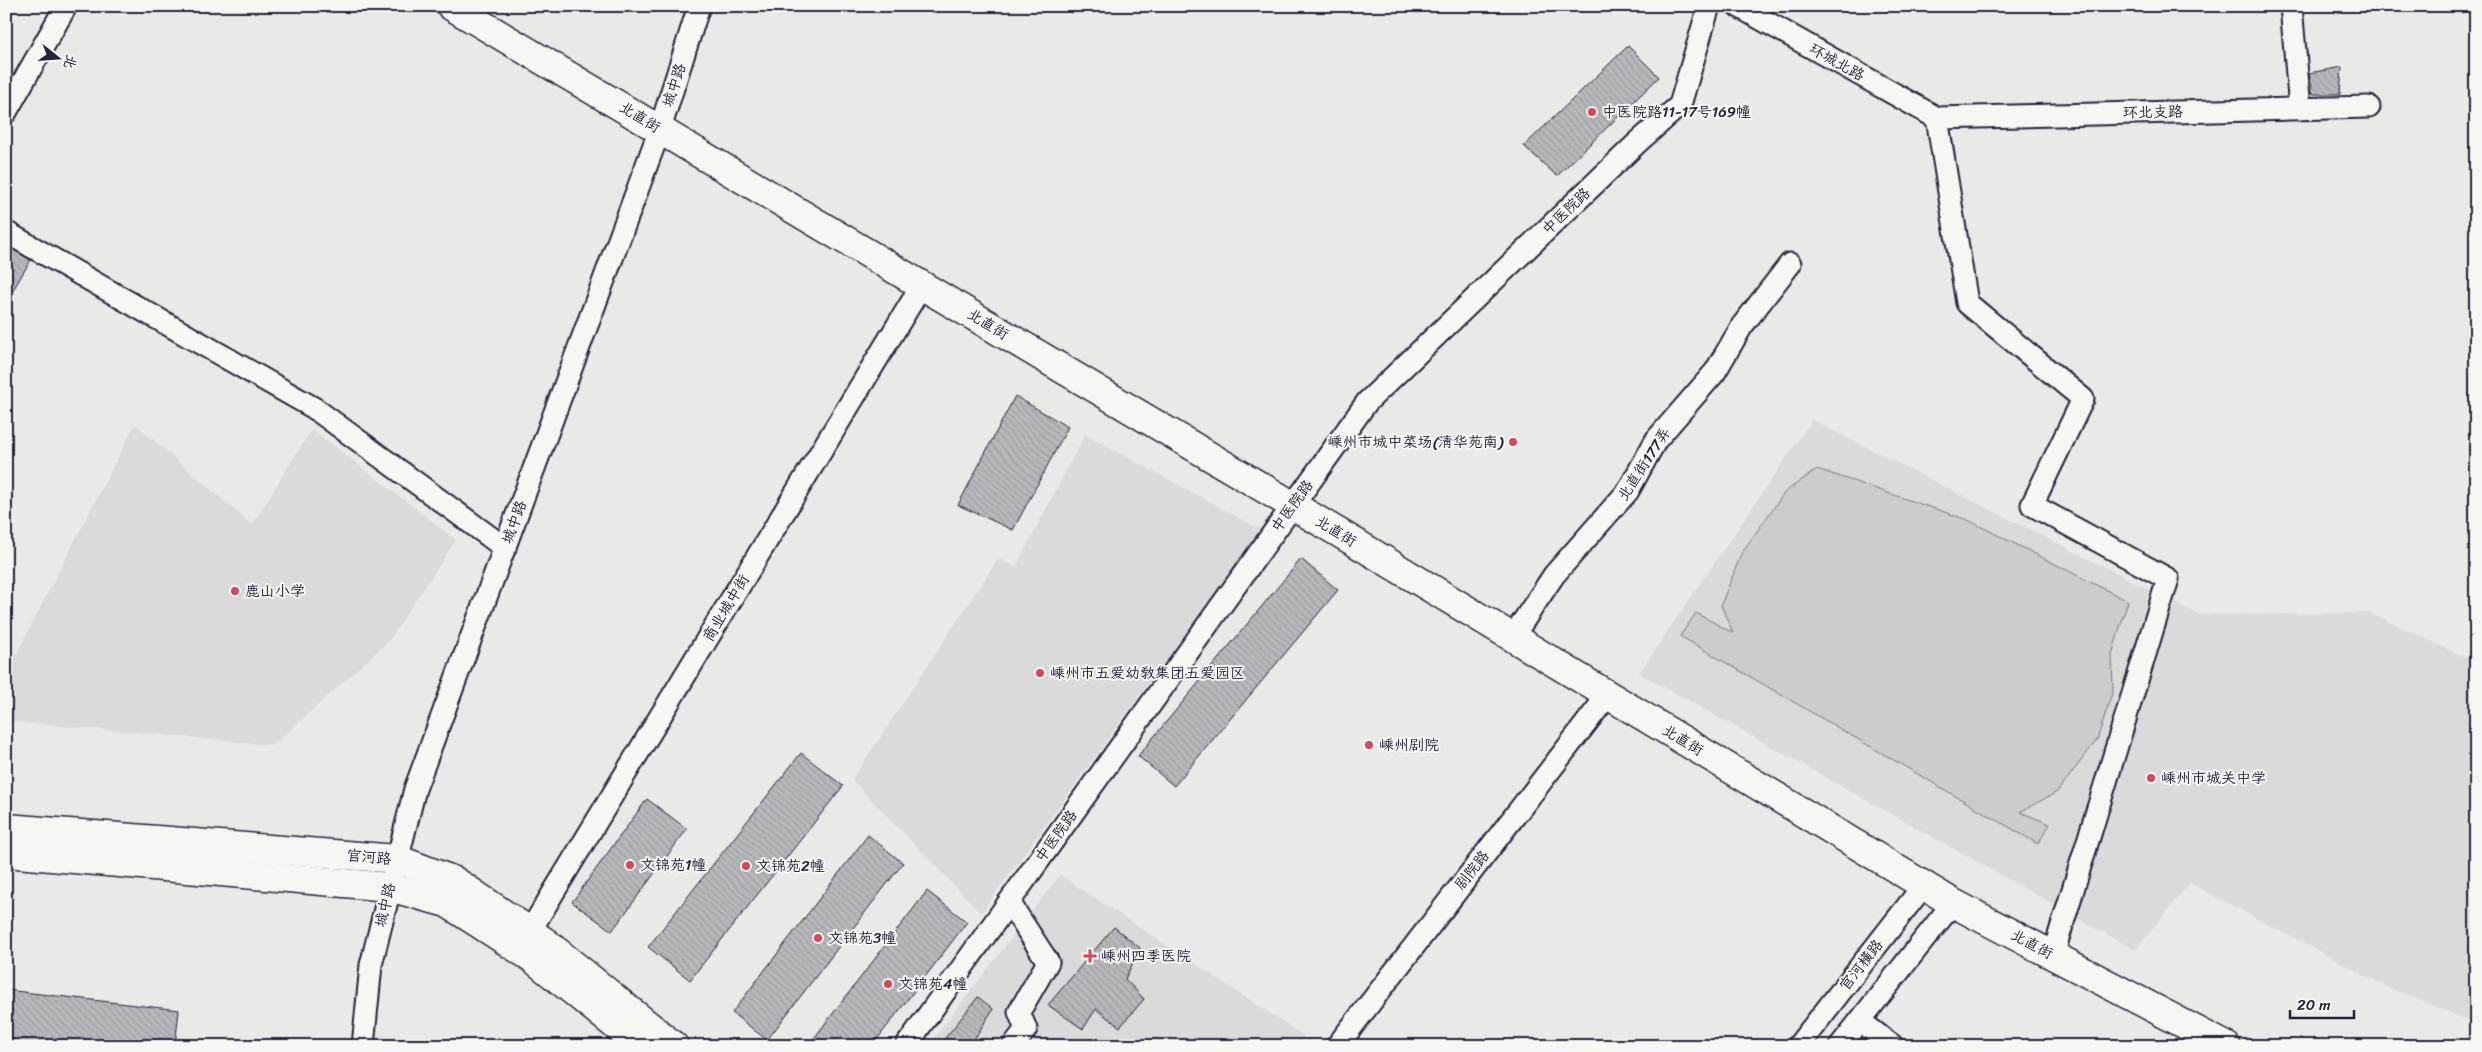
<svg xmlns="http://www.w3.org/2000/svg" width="2482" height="1052" font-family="Sriracha,'LXGW WenKai TC',sans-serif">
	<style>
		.built { fill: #dadada }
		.pitch { fill: #ccccce; stroke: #777784 }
		.building { fill: url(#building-back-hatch); stroke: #22223b }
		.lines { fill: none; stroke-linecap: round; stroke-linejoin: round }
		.minor-casing { stroke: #22223b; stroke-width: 25 }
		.major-casing { stroke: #22223b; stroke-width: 31 }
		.minor { stroke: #f6f6f2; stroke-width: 21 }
		.major { stroke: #f6f6f2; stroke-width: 28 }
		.poi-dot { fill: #d1495b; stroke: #f6f6f2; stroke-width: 2 }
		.labels { text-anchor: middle; stroke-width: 4; stroke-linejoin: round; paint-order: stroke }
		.street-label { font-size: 15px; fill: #22223b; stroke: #f6f6f2 }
		.poi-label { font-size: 15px; fill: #22223b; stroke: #f6f6f2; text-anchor: start }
	</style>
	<defs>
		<pattern id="building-back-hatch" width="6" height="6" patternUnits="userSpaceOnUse" patternTransform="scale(1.25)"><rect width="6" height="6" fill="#b8b8bc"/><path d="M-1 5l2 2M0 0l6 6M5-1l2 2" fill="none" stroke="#9e9ea2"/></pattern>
	</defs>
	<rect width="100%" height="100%" fill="#e9e9e7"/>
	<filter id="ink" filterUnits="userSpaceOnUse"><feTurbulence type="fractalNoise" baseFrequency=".02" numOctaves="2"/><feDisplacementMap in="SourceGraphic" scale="10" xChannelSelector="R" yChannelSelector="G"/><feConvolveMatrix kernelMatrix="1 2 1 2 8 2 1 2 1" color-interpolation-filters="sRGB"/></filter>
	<g filter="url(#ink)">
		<g class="built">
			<polygon points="1812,420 2200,615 2370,613 2476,662 2476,1023 2387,987 2190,883 2135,950 1639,673"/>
			<polygon points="135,424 252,525 312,429 456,540 388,642 273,745 6,721 6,674"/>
			<polygon points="1085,434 1261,530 981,913 852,780 998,559 1016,567"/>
			<polygon points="1060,875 1304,1036 1297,1046 928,1046"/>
		</g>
		<polygon class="pitch" points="1817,469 1968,520 2128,601 2112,654 2113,690 2097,740 2057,792 2020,812 2050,824 2038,844 1680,636 1696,613 1733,633 1721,605 1742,552 1785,492"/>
		<g class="building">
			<polygon points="1628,46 1659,77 1557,176 1524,146"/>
			<polygon points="2342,67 2340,94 2313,94 2309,73"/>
			<polygon points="6,243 33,256 6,302"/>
			<polygon points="1015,396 1068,427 1013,530 958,505"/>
			<polygon points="1301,559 1338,590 1174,786 1138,756"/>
			<polygon points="801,753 843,786 690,980 648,947"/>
			<polygon points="647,799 687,829 612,931 572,902"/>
			<polygon points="868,835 903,863 767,1040 732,1013"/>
			<polygon points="927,891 967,922 872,1046 808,1046"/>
			<polygon points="1114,927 1140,948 1125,979 1144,999 1120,1027 1096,1009 1083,1029 1048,1005"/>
			<polygon points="6,990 179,1010 175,1046 6,1046"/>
			<polygon points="978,997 993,1009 970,1046 939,1046"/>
		</g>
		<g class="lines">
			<g class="minor-casing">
				<g id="minor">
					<polyline points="1738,6 1937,118"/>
					<polyline points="2291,6 2300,109"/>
					<polyline points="6,112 66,6"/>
					<polyline points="1937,118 1967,303 2083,399 2032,505 2168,579 2053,955"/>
					<polyline points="1937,118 2369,107"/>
					<polyline points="6,232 314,408 505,548"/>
					<polyline points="1512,638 1554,575 1628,491 1656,440 1715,372 1742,326 1790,264"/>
					<polyline points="1009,902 1048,962 1019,1012 1026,1029 1013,1046"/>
					<polyline points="530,931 922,285"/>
					<polyline points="1860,1021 1893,1046"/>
					<polyline points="363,1046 371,965 415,789 660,129 699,6"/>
					<polyline points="906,1046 1367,402 1637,143 1680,105 1709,6"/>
					<polyline points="1337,1046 1608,695"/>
					<polyline points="1798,1046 1924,885"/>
					<polyline points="1840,1046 1953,903"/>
				</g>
			</g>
			<g class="major-casing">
				<g id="major">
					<polyline points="451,6 1351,540 1953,903 2226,1046"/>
					<polyline points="6,828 397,859 455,881 544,941 674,1046"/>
					<polyline points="6,853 389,887 447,903 532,958 641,1046"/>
				</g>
			</g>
			<use href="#minor" class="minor"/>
			<use href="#major" class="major"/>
		</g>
	</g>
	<g class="poi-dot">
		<circle cx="1592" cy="112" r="5"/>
		<circle cx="1513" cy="442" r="5"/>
		<circle cx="235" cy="591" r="5"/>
		<circle cx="1040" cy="673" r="5"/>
		<circle cx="1369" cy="745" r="5"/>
		<circle cx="2151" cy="778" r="5"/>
		<circle cx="630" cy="865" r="5"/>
		<circle cx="746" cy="866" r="5"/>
		<circle cx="818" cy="938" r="5"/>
		<path d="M1087.5 948.5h5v5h5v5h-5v5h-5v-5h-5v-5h5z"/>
		<circle cx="888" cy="984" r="5"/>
	</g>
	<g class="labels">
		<g class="street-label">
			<text transform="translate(1837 62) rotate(29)" y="5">环城北路</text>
			<text transform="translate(674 85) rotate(-72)" y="5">城中路</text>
			<text transform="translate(2153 112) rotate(-1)" y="5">环北支路</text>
			<text transform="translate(640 117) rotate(31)" y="5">北直街</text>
			<text transform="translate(1566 211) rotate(-44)" y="5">中医院路</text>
			<text transform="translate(988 324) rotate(31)" y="5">北直街</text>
			<text transform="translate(1644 464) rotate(-57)" y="5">北直街177弄</text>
			<text transform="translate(1292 506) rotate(-54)" y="5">中医院路</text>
			<text transform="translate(514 522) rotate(-70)" y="5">城中路</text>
			<text transform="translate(1336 531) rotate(31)" y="5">北直街</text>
			<text transform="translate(726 608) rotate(-59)" y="5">商业城中街</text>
			<text transform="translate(1683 740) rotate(31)" y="5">北直街</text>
			<text transform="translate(1056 836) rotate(-54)" y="5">中医院路</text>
			<text transform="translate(369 857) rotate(5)" y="5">官河路</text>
			<text transform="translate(1472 870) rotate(-52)" y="5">剧院路</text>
			<text transform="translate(385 905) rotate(-77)" y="5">城中路</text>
			<text transform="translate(2032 944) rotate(28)" y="5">北直街</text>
			<text transform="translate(1861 965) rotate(-52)" y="5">官河横路</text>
		</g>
		<g class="poi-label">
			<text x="1602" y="117">中医院路11-17号169幢</text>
			<text x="1503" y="447" text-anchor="end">嵊州市城中菜场(清华苑南)</text>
			<text x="245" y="596">鹿山小学</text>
			<text x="1050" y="678">嵊州市五爱幼教集团五爱园区</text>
			<text x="1379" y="750">嵊州剧院</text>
			<text x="2161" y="783">嵊州市城关中学</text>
			<text x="640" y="870">文锦苑1幢</text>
			<text x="756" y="871">文锦苑2幢</text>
			<text x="828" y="943">文锦苑3幢</text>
			<text x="1101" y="961">嵊州四季医院</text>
			<text x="898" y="989">文锦苑4幢</text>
		</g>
	</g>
	<rect width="2482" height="1052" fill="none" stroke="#f6f6f2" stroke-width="25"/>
	<rect x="12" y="12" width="2457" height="1027" fill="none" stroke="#22223b" stroke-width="2" filter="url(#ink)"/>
	<g transform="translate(58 58) rotate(107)" stroke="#f6f6f2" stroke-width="4" paint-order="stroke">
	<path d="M0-4L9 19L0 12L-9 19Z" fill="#22223b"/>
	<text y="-8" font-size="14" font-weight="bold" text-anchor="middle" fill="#22223b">北</text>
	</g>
	<path d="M2290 1010v8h64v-8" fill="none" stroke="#22223b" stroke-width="2.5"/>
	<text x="2297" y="1010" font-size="15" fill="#22223b" stroke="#f6f6f2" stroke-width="4" paint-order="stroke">20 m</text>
</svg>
